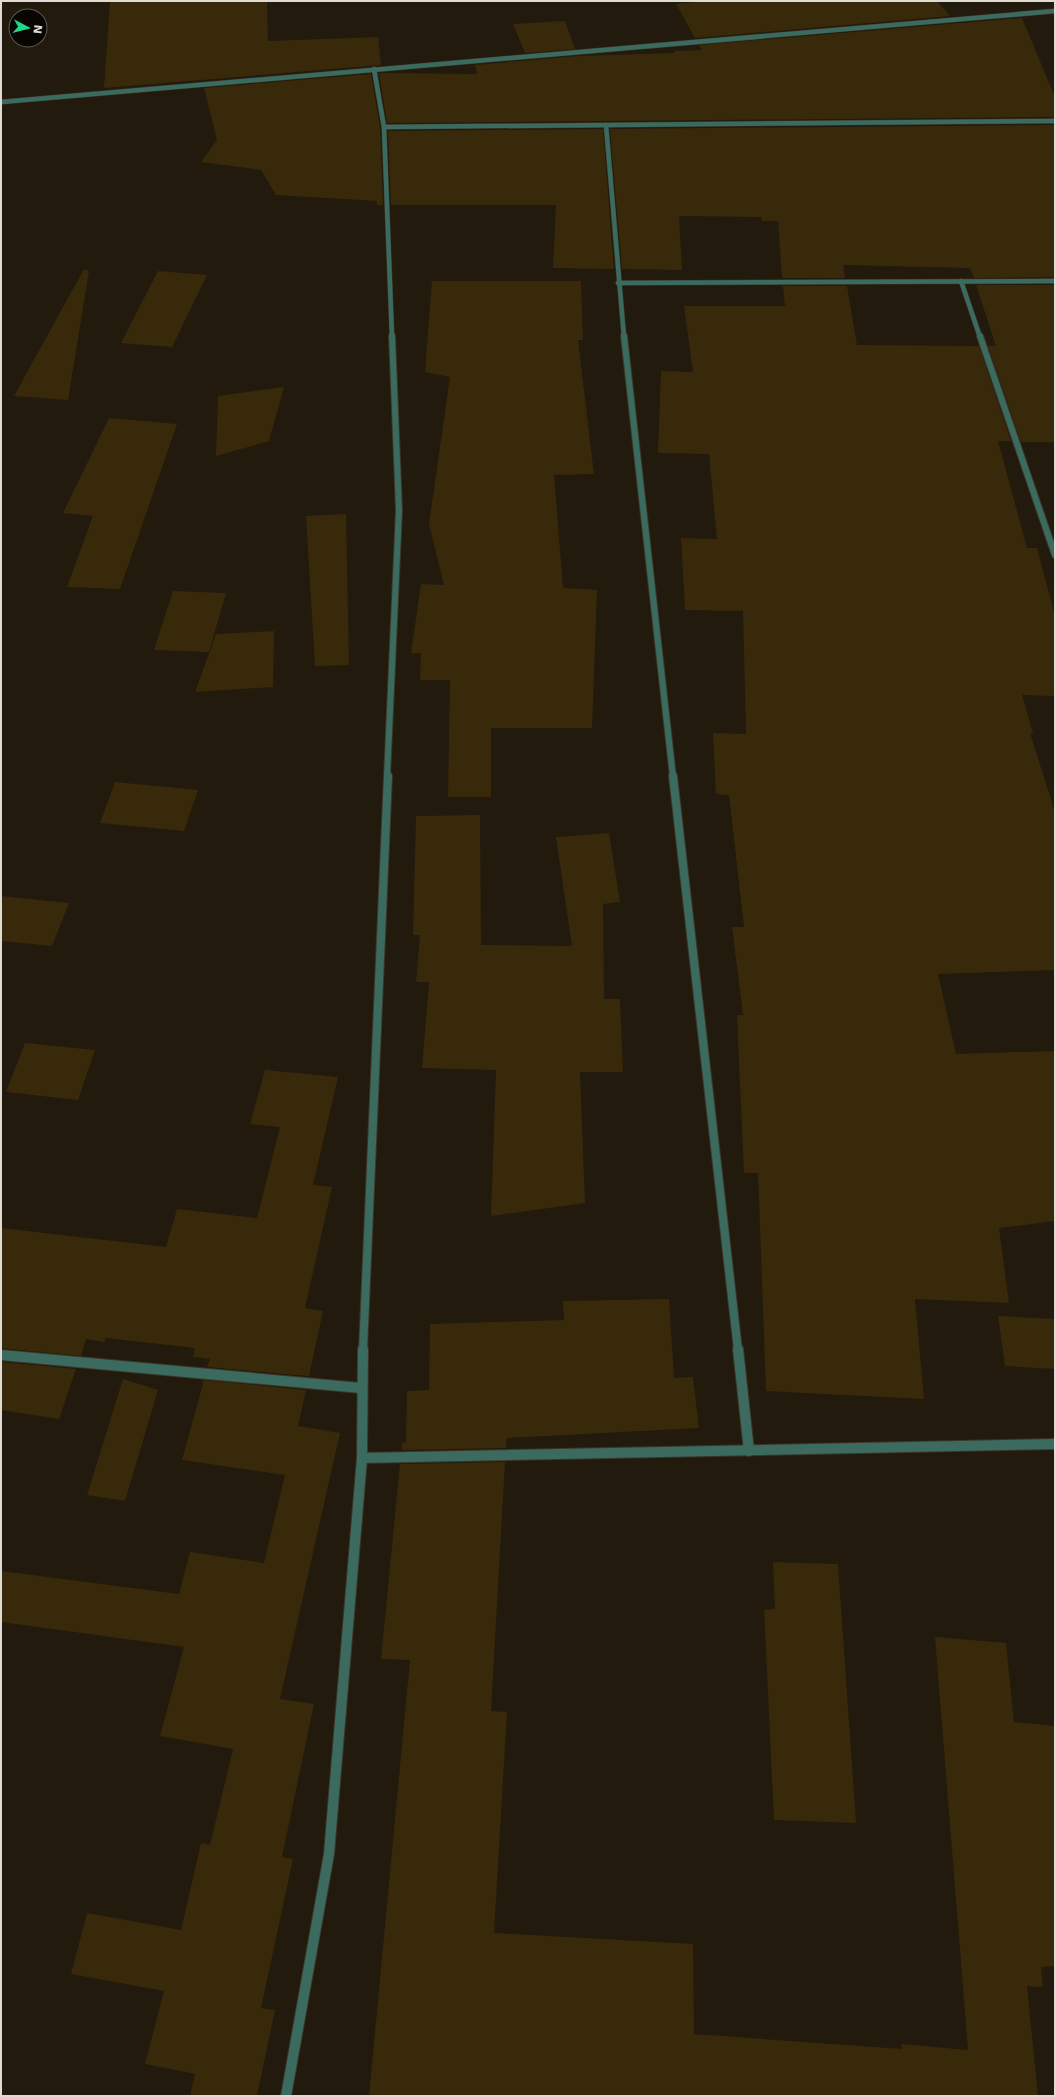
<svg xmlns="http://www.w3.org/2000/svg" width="1056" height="2097" font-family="'DejaVu Sans',sans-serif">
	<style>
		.building { fill: #39290b }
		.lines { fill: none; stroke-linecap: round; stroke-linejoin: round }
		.minor-far3-casing { stroke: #3c3529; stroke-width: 5.5 }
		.minor-far2-casing { stroke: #3c3529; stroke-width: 8 }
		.minor-far1-casing { stroke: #3c3529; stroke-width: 10 }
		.minor-casing { stroke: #3c3529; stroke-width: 12 }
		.minor-far3 { stroke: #3b6a5f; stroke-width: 4.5 }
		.minor-far2 { stroke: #3b6a5f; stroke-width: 6 }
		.minor-far1 { stroke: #3b6a5f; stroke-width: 8 }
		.minor { stroke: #3b6a5f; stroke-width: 10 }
	</style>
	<rect width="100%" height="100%" fill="#211a0d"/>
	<g class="building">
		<polygon points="110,1 267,1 268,41 378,37 381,65 104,88"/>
		<polygon points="707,1 937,1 950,16 695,38 676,4"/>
		<polygon points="1022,18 1055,97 1055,117 387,123 379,73 477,74 475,65 578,56 675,53 674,51 702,50 699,45"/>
		<polygon points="565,21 575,49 525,53 513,24"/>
		<polygon points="371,74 380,127 383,205 377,205 377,201 276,195 261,170 201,162 217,140 204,88"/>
		<polygon points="1055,125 1055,277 974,278 970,268 843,265 845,278 782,278 778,221 762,221 761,217 679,216 682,270 622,269 610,129"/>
		<polygon points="603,129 614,269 553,268 556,205 391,205 388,131"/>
		<polygon points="84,269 89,271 68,400 14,396"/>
		<polygon points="158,271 207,275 172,347 121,343"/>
		<polygon points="432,281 581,281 583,340 578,340 594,474 554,475 563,588 597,590 592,728 491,728 491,797 448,797 450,680 420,680 421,653 411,653 421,584 444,585 429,524 450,377 425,372"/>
		<polygon points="976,285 1055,285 1055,442 1021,442 988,346 996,346"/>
		<polygon points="783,286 847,286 857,345 979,346 1011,441 998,441 1027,548 1037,548 1055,616 1055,696 1022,695 1033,733 1030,733 1055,812 1055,970 938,974 956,1054 1055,1051 1055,1221 999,1228 1009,1303 915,1299 924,1399 766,1391 758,1173 744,1173 737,1015 743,1015 732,927 744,927 729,795 716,794 713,733 746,734 743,611 685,610 681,538 717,539 709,454 658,453 661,371 693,372 684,306 785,306"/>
		<polygon points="284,387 269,441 216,456 218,396"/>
		<polygon points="109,418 177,424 120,589 67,587 93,516 63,513"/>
		<polygon points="346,514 349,665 315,666 306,516"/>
		<polygon points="173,591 226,593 209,652 154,650"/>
		<polygon points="274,631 273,687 195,692 216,634"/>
		<polygon points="115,782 198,790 184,831 100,823"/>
		<polygon points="480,815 481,945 572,946 556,837 609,833 620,902 603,904 604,999 620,999 623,1072 580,1072 585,1203 491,1216 496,1070 422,1068 429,982 416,982 420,935 413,935 416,816"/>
		<polygon points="1,896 69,903 52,946 1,941"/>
		<polygon points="25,1043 95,1050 78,1100 6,1092"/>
		<polygon points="265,1070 338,1077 313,1185 332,1187 305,1308 323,1311 309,1376 207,1367 210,1359 193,1357 195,1348 106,1338 104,1342 86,1339 81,1356 1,1348 1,1228 166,1247 177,1209 257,1218 280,1127 250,1124"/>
		<polygon points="669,1299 674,1378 693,1377 699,1428 507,1438 506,1448 402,1450 402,1442 406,1443 407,1391 429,1390 430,1324 564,1320 563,1301"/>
		<polygon points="998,1316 1055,1319 1055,1369 1005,1366"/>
		<polygon points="1,1362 76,1369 59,1419 1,1410"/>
		<polygon points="123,1379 158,1390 125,1501 87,1495"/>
		<polygon points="204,1380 306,1390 298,1426 340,1433 280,1699 314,1704 282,1857 293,1859 261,2008 275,2010 257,2096 190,2096 195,2074 145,2064 164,1991 71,1974 87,1913 181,1930 201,1843 210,1845 233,1749 160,1736 184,1647 1,1622 1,1571 179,1594 190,1552 264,1563 285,1475 182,1460"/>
		<polygon points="505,1462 491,1711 507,1712 494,1933 693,1944 694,2034 902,2049 901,2044 968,2050 935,1637 1006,1643 1014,1722 1055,1726 1055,1966 1041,1967 1043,1987 1027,1986 1038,2096 369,2096 410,1660 381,1659 400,1464"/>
		<polygon points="773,1562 838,1564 856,1823 774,1820 764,1610 775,1609"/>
	</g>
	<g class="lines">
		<g class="minor-far3-casing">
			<g id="minor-far3">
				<polyline points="374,69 384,127 392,337"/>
				<polyline points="1,102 1055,11"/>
				<polyline points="606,125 624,337"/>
				<polyline points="384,127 1055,121"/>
				<polyline points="961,281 980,337"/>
				<polyline points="618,283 1055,281"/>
			</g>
		</g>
		<g class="minor-far2-casing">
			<g id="minor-far2">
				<polyline points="624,336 673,777"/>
				<polyline points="980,336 1055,555"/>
				<polyline points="387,777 399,510 392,336"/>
			</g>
		</g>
		<g class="minor-far1-casing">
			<g id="minor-far1">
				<polyline points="673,776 738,1350"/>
				<polyline points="363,1350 388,776"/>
			</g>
		</g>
		<g class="minor-casing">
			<g id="minor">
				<polyline points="738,1349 749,1451"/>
				<polyline points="1,1355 361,1388"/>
				<polyline points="362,1458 1055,1444"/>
				<polyline points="286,2096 329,1854 362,1458 363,1349"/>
			</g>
		</g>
		<use href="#minor-far3" class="minor-far3"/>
		<use href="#minor-far2" class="minor-far2"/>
		<use href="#minor-far1" class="minor-far1"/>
		<use href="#minor" class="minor"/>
	</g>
	<rect width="1056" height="2097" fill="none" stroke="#e0dbd2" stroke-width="4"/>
	<g transform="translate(28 28) rotate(97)"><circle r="19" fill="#080602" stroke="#5e5b55"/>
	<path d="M0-3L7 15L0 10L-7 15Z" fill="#1fd887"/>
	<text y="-6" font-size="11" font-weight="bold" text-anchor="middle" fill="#e0dbd2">N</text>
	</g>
</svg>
